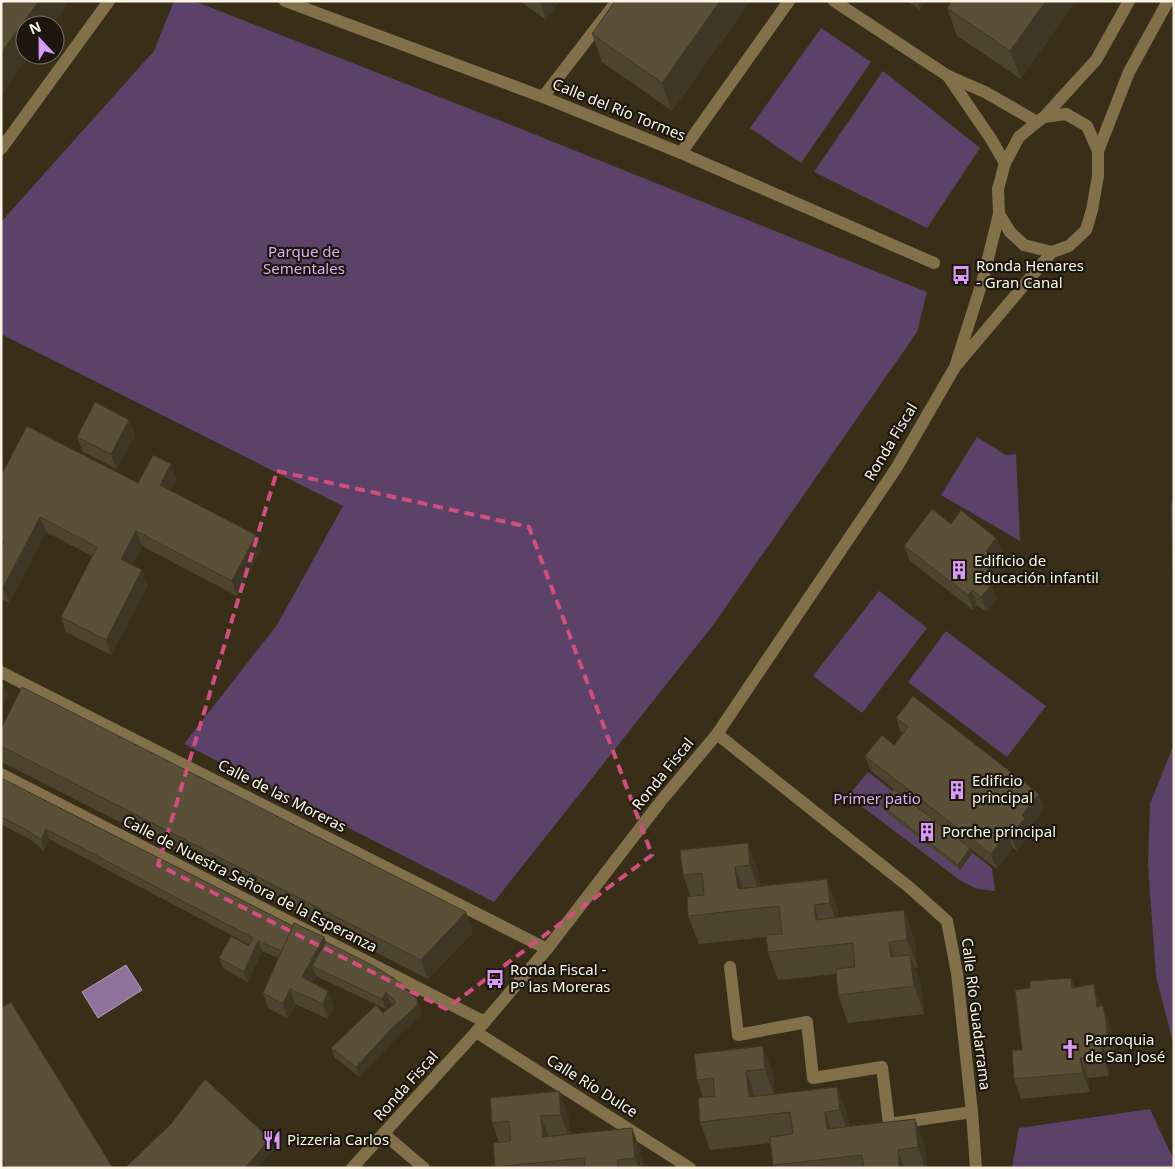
<svg xmlns="http://www.w3.org/2000/svg" width="1175" height="1169" font-family="'Noto Sans',sans-serif">
	<style>
		.green { fill: #5c4269 }
		.water { fill: #8f739d; stroke: #af9ab3 }
		.lines { fill: none; stroke-linecap: round; stroke-linejoin: round }
		.minor { stroke: #82704a; stroke-width: 12 }
		.wall { fill: #4d442f }
		.shaded-wall { fill: #3f3726 }
		.building { fill: #5a4f37; stroke: #3f3726 }
		.marked { fill: none; stroke: #d04f7e; stroke-width: 4; stroke-dasharray: 10 6; stroke-linejoin: round }
		.labels { text-anchor: middle; stroke-width: 4.5; stroke-linejoin: round; paint-order: stroke }
		.street-label { font-size: 15px; fill: #fbf4e7; stroke: #1c170e }
		.park-label { font-size: 15px; fill: #d9adee; stroke: #1c170e }
		.poi-label { font-size: 15px; fill: #fbf4e7; stroke: #1c170e; text-anchor: start }
	</style>
	<rect width="100%" height="100%" fill="#392f18"/>
	<g class="green">
		<polygon points="174,1 194,1 506,123 927,292 917,332 714,624 494,902 184,744 277,625 343,506 1,334 1,222 154,51"/>
		<polygon points="821,28 871,62 801,163 750,128"/>
		<polygon points="883,71 980,148 927,228 814,172"/>
		<polygon points="977,437 1006,455 1016,454 1020,541 941,495"/>
		<polygon points="1174,491 1174,614 1171,505"/>
		<polygon points="879,591 927,628 862,713 813,676"/>
		<polygon points="946,631 1046,706 1007,757 908,682"/>
		<polygon points="1174,744 1174,1046 1156,976 1148,864 1150,804"/>
		<polygon points="868,772 992,868 995,891 977,889 961,881 848,796"/>
		<polygon points="1150,1109 1174,1161 1174,1168 1012,1168 1019,1128"/>
	</g>
	<polygon class="water" points="126,965 142,990 98,1018 82,992"/>
	<g class="lines">
		<g class="minor">
			<polyline points="285,1 543,97 681,153 934,263"/>
			<polyline points="834,1 948,76 985,92 1037,122"/>
			<polyline points="948,76 991,139 1005,163"/>
			<polyline points="543,97 617,1"/>
			<polyline points="1044,117 1096,60 1129,1"/>
			<polyline points="1,149 109,1"/>
			<polyline points="1098,151 1129,72 1168,1"/>
			<polyline points="681,153 789,1"/>
			<polyline points="999,214 1010,232 1024,245 1052,252"/>
			<polyline points="1,672 547,949"/>
			<polyline points="717,734 909,887 947,921 957,973 972,1112 976,1168"/>
			<polyline points="1,774 485,1022"/>
			<polyline points="730,967 738,1035 807,1022 813,1078 882,1067 889,1124 972,1112"/>
			<polyline points="476,1032 690,1168"/>
			<polyline points="384,1134 424,1168"/>
			<polyline points="352,1168 476,1032 547,949 661,801 717,734 897,467 955,367 1052,252 1069,246 1086,230 1092,210 1098,176 1098,151 1087,126 1066,114 1044,117 1037,122 1019,137 1005,163 998,189 999,214 983,279 955,367"/>
		</g>
	</g>
	<g class="wall">
		<polygon points="520,1 559,1 546,20"/>
		<polygon points="615,1 750,1 672,111 602,62 592,34"/>
		<polygon points="907,1 926,1 920,10"/>
		<polygon points="952,1 1075,1 1021,79 957,36 947,8"/>
		<polygon points="129,420 135,435 117,469 83,452 77,437"/>
		<polygon points="171,464 176,479 170,491 261,550 237,596 142,546 132,565 148,585 111,655 66,632 61,617 92,556 46,532 9,603 1,599 1,471 3,472 138,483"/>
		<polygon points="951,524 996,538 1002,553 996,560 1002,574 992,586 997,599 987,612 977,605 973,610 910,561 904,546"/>
		<polygon points="896,718 1039,794 1044,809 1029,828 1031,833 1017,851 1013,848 997,869 971,849 972,853 960,870 883,810 881,805 894,789 871,771 865,756 894,745 903,734 901,733"/>
		<polygon points="1,729 473,932 428,979 2,762"/>
		<polygon points="1,778 293,926 324,937 326,942 421,1009 420,1016 398,1036 360,1077 335,1058 331,1048 383,1013 392,1004 390,1002 386,1009 316,976 313,982 328,991 334,1006 328,1019 295,1004 288,1019 268,1008 263,993 278,958 262,951 248,982 223,968 219,958 249,946 250,945 49,839 44,851 31,840 4,826 1,821"/>
		<polygon points="748,843 758,871 760,886 827,879 837,907 838,918 904,910 914,938 918,968 915,968 921,983 924,1014 848,1023 838,995 836,974 778,980 768,952 766,937 699,944 688,916 691,897 683,875"/>
		<polygon points="1071,978 1074,987 1101,1004 1110,1025 1113,1040 1115,1058 1107,1057 1109,1076 1088,1078 1090,1092 1021,1099 1014,1079 1022,1050 1030,988"/>
		<polygon points="1,1008 113,1168 4,1168 1,1163"/>
		<polygon points="763,1046 773,1074 775,1094 837,1087 848,1115 849,1126 915,1119 925,1147 927,1168 774,1168 773,1165 770,1143 710,1150 700,1122 703,1097 697,1080"/>
		<polygon points="559,1091 569,1119 570,1134 632,1128 642,1156 644,1168 495,1168 493,1143 499,1142 492,1123"/>
	</g>
	<g class="shaded-wall">
		<polygon points="39,1 67,1 66,6 52,25 25,25 25,55 30,55 1,95 1,53"/>
		<polygon points="540,1 559,1 546,20"/>
		<polygon points="720,1 750,1 672,111 662,83"/>
		<polygon points="917,1 926,1 920,10"/>
		<polygon points="1046,1 1075,1 1021,79 1010,51"/>
		<polygon points="129,420 135,435 117,469 111,454"/>
		<polygon points="171,464 176,479 165,500 160,485"/>
		<polygon points="40,517 46,532 9,603 3,588"/>
		<polygon points="136,531 142,546 127,574 121,559"/>
		<polygon points="256,535 261,550 237,596 232,581"/>
		<polygon points="996,538 1002,553 996,560 1002,574 992,586 997,599 987,612 981,597 982,577 986,551"/>
		<polygon points="142,570 148,585 111,655 106,640"/>
		<polygon points="972,590 977,605 973,610 968,595"/>
		<polygon points="4,686 8,696 1,709 1,691"/>
		<polygon points="1039,794 1044,809 1029,828 1031,833 1017,851 1011,836 1022,815"/>
		<polygon points="46,829 49,839 44,851 41,840"/>
		<polygon points="1007,833 1013,848 997,869 991,854"/>
		<polygon points="748,843 758,871 760,893 750,865"/>
		<polygon points="970,848 972,853 960,870 958,865"/>
		<polygon points="735,867 745,895 738,889"/>
		<polygon points="827,879 837,907 840,931 830,903"/>
		<polygon points="814,905 824,933 816,920"/>
		<polygon points="904,910 914,938 918,968 907,940"/>
		<polygon points="466,912 473,932 428,979 421,960"/>
		<polygon points="324,937 329,952 312,966 316,976 307,992 302,977"/>
		<polygon points="258,941 262,951 248,982 244,972"/>
		<polygon points="889,942 899,970 891,957"/>
		<polygon points="910,955 921,983 924,1014 914,986"/>
		<polygon points="1094,984 1101,1004 1104,1027 1097,1007"/>
		<polygon points="290,989 295,1004 288,1019 283,1004"/>
		<polygon points="328,991 334,1006 328,1019 323,1004"/>
		<polygon points="386,992 390,1002 386,1009 382,999"/>
		<polygon points="417,999 421,1009 420,1016 398,1036 360,1077 356,1067"/>
		<polygon points="1103,1005 1110,1025 1113,1040 1115,1058 1107,1038"/>
		<polygon points="1100,1038 1107,1057 1109,1076 1102,1056"/>
		<polygon points="763,1046 773,1074 775,1097 765,1069"/>
		<polygon points="1080,1058 1088,1078 1090,1092 1083,1073"/>
		<polygon points="746,1071 756,1099 749,1097"/>
		<polygon points="837,1087 848,1115 850,1138 840,1110"/>
		<polygon points="559,1091 569,1119 571,1143 561,1115"/>
		<polygon points="825,1112 835,1140 827,1129"/>
		<polygon points="541,1116 551,1144 543,1137"/>
		<polygon points="915,1119 925,1147 927,1168 925,1168 918,1147"/>
		<polygon points="632,1128 642,1156 644,1168 639,1168 635,1158"/>
		<polygon points="270,1139 274,1150 257,1168 245,1168"/>
		<polygon points="898,1150 904,1168 899,1168"/>
	</g>
	<g class="building">
		<polygon points="1,1 39,1 1,53"/>
		<polygon points="615,1 720,1 662,83 592,34"/>
		<polygon points="952,1 1046,1 1010,51 947,8"/>
		<polygon points="95,402 129,420 111,454 77,437"/>
		<polygon points="27,426 138,483 153,455 171,464 160,485 256,535 232,581 136,531 121,559 142,570 106,640 61,617 97,547 40,517 3,588 1,587 1,547 4,542 1,540 1,471 3,472"/>
		<polygon points="932,509 951,524 961,510 996,538 986,551 996,559 982,577 992,584 981,597 972,590 968,595 904,546"/>
		<polygon points="1,684 4,686 1,691"/>
		<polygon points="22,687 466,912 421,960 1,746 1,729"/>
		<polygon points="913,696 1039,794 1022,815 1025,818 1011,836 1007,833 991,854 865,756 882,735 894,745 908,727 896,718"/>
		<polygon points="1,778 293,926 282,951 258,941 244,972 219,958 231,936 249,946 253,938 46,829 41,840 27,830 1,817"/>
		<polygon points="894,789 970,848 958,865 881,805"/>
		<polygon points="748,843 750,865 735,867 738,889 827,879 830,903 814,905 816,920 904,910 907,940 889,942 891,957 910,955 914,986 838,995 836,969 855,967 853,943 768,952 766,935 782,934 779,906 688,916 687,897 704,895 702,873 683,875 680,850"/>
		<polygon points="294,923 324,937 302,977 328,991 323,1004 290,989 283,1004 263,993"/>
		<polygon points="326,942 372,965 395,979 417,999 417,1006 394,1026 356,1067 331,1048 376,1005 383,1013 396,1002 386,992 382,999 312,966"/>
		<polygon points="1071,978 1072,988 1094,984 1097,1007 1103,1005 1106,1021 1107,1038 1100,1038 1102,1056 1080,1058 1083,1073 1014,1079 1012,1050 1022,1050 1015,990 1030,988 1030,981"/>
		<polygon points="11,1002 113,1168 7,1168 1,1159 1,1008"/>
		<polygon points="763,1046 765,1069 746,1071 749,1097 837,1087 840,1110 825,1112 827,1129 915,1119 918,1147 898,1150 899,1168 864,1168 862,1155 773,1165 770,1137 793,1134 790,1112 700,1122 698,1098 715,1096 713,1078 697,1080 694,1054"/>
		<polygon points="205,1079 270,1139 245,1168 125,1168 171,1124"/>
		<polygon points="559,1091 561,1115 541,1116 543,1137 632,1128 635,1158 617,1160 618,1168 585,1168 584,1158 495,1167 493,1143 511,1141 509,1121 492,1123 490,1098"/>
		<polygon points="918,1166 918,1168 900,1168"/>
	</g>
	<path class="marked" d="M 277,471 L 529,527 L 652,855 L 446,1009 L 158,865 Z"/>
	<defs>
		<g id="bus-bare" transform="scale(1.5)"><path d="M-5-6H5V4H4V6H2V4H-2V6H-4V4H-5ZM-3.5-4V0h7V-4ZM-3.5 1.2v1.5H-2V1.2ZM2 1.2v1.5H3.5V1.2Z" fill="#d99af7" stroke="#1c170e" stroke-width="2.5" paint-order="stroke"/></g>
		<g id="building-bare" transform="scale(1.5)"><path d="M-4-6H4V6H1V3H-1V6H-4ZM-2.5-4.3h1.7v1.8h-1.7ZM.8-4.3h1.7v1.8H.8ZM-2.5-1h1.7V.8h-1.7ZM.8-1h1.7V.8H.8Z" fill="#d99af7" stroke="#1c170e" stroke-width="2.5" paint-order="stroke"/></g>
		<g id="church-bare" transform="scale(1.5)"><path d="M-1.2-6h2.4v3.5h3.3v2.4h-3.3V6h-2.4V-.1h-3.3v-2.4h3.3Z" fill="#d99af7" stroke="#1c170e" stroke-width="2.5" paint-order="stroke"/></g>
		<g id="restaurant-bare" transform="scale(1.5)"><path d="M-5-6h1v4h1v-4h1v4h1v-4h1v5L-1.5 .5V6h-2V.5L-5-1ZM5-6V6H3V1.5H1.5Q1.5-4 5-6Z" fill="#d99af7" stroke="#1c170e" stroke-width="2.5" paint-order="stroke"/></g>
	</defs>
	<g fill-rule="evenodd">
		<use href="#bus-bare" x="961" y="275"/>
		<use href="#building-bare" x="959" y="570"/>
		<use href="#building-bare" x="957" y="790"/>
		<use href="#building-bare" x="927" y="832"/>
		<use href="#bus-bare" x="495" y="979"/>
		<use href="#church-bare" x="1070" y="1049"/>
		<use href="#restaurant-bare" x="272" y="1140"/>
	</g>
	<g class="labels">
		<g class="street-label">
			<text transform="translate(619 110) rotate(22)" y="5">Calle del Río Tormes</text>
			<text transform="translate(891 442) rotate(-59)" y="5">Ronda Fiscal</text>
			<text transform="translate(663 774) rotate(-51)" y="5">Ronda Fiscal</text>
			<text transform="translate(282 796) rotate(27)" y="5">Calle de las Moreras</text>
			<text transform="translate(250 884) rotate(27)" y="5">Calle de Nuestra Señora de la Esperanza</text>
			<text transform="translate(976 1014) rotate(83)" y="5">Calle Río Guadarrama</text>
			<text transform="translate(406 1086) rotate(-48)" y="5">Ronda Fiscal</text>
			<text transform="translate(592 1086) rotate(32)" y="5">Calle Río Dulce</text>
		</g>
		<g class="park-label">
			<text x="304" y="257">Parque de<tspan x="304" dy="17">Sementales</tspan></text>
			<text x="877" y="804">Primer patio</text>
		</g>
		<g class="poi-label">
			<text x="976" y="271">Ronda Henares<tspan x="976" dy="17">- Gran Canal</tspan></text>
			<text x="974" y="566">Edificio de<tspan x="974" dy="17">Educación infantil</tspan></text>
			<text x="972" y="786">Edificio<tspan x="972" dy="17">principal</tspan></text>
			<text x="942" y="837">Porche principal</text>
			<text x="510" y="975">Ronda Fiscal -<tspan x="510" dy="17">Pº las Moreras</tspan></text>
			<text x="1085" y="1045">Parroquia<tspan x="1085" dy="17">de San José</tspan></text>
			<text x="287" y="1145">Pizzeria Carlos</text>
		</g>
	</g>
	<rect width="1175" height="1169" fill="none" stroke="#fbf4e7" stroke-width="5"/>
	<g transform="translate(40 40) rotate(338)"><circle r="24" fill="#1c170e" stroke="#756f65"/>
	<path d="M0-4L9 19L0 12L-9 19Z" fill="#d99af7"/>
	<text y="-8" font-size="14" font-weight="bold" text-anchor="middle" fill="#fbf4e7">N</text>
	</g>
</svg>
